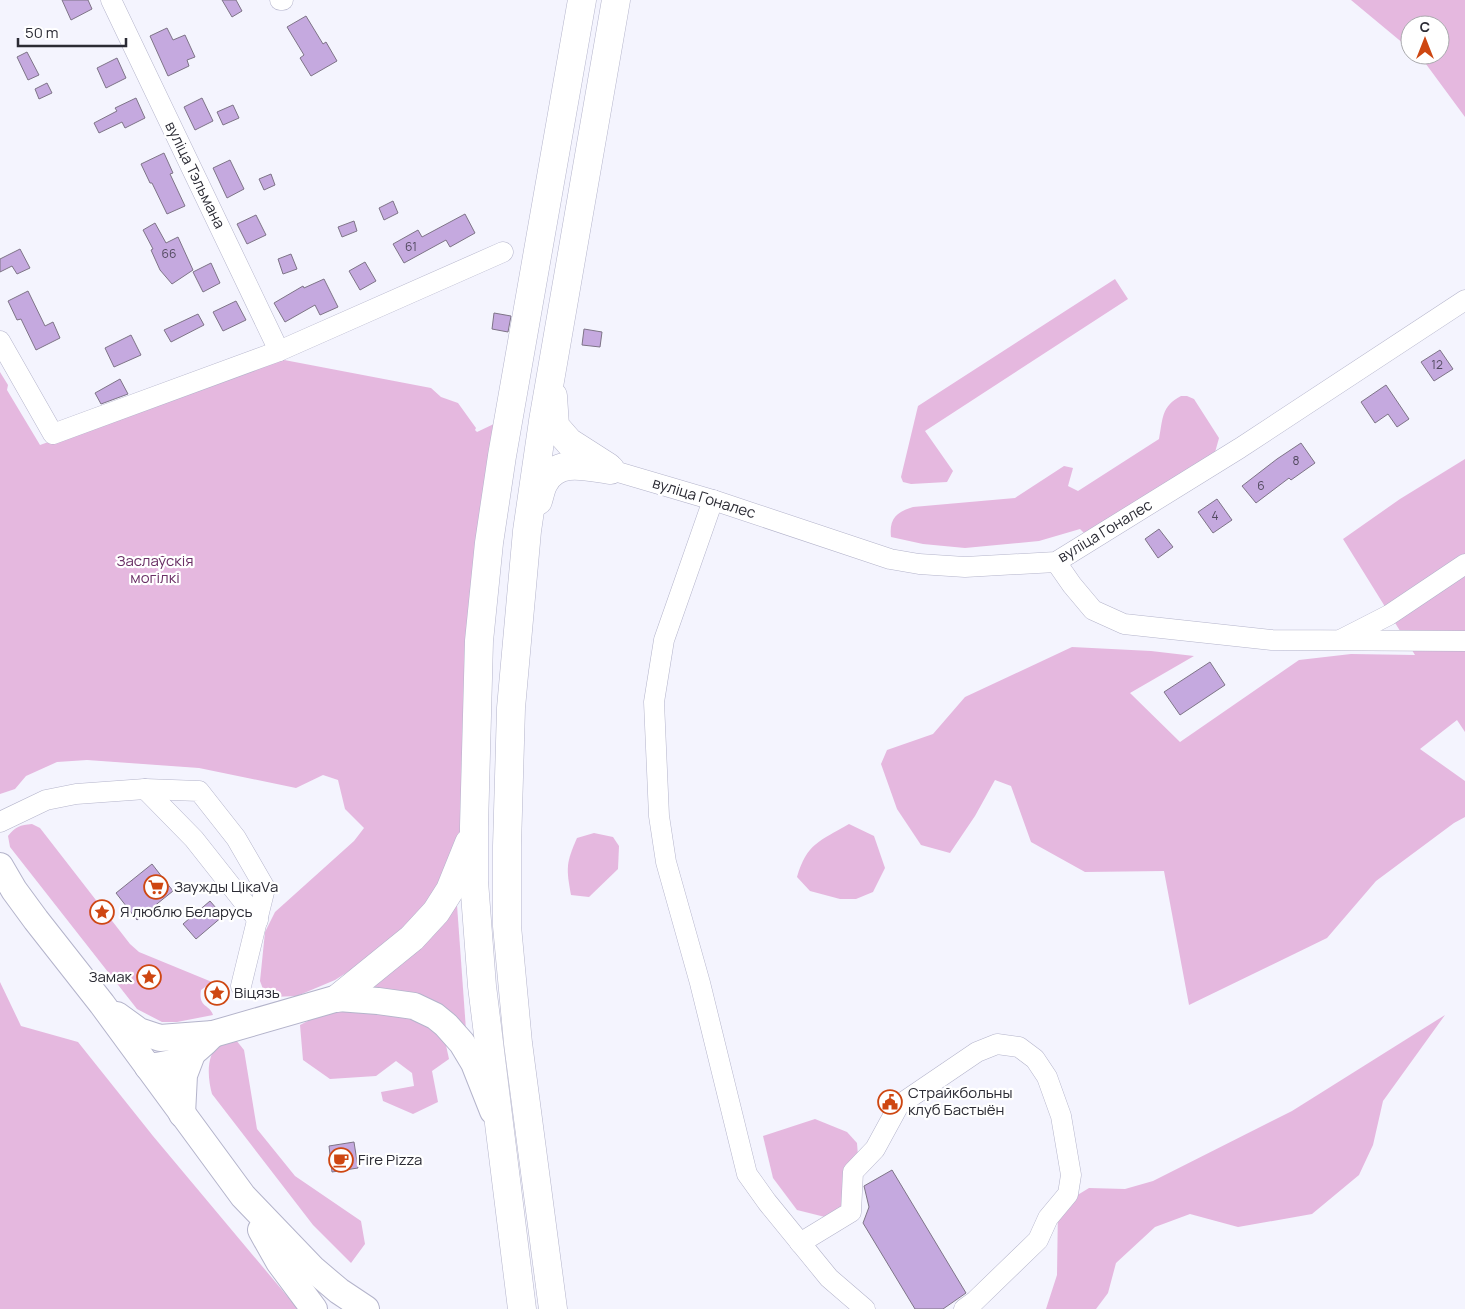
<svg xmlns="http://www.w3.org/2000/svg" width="1465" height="1309" font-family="Manrope,sans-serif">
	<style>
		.green { fill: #e5b8df }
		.building { fill: #c5a9df; stroke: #7e7487 }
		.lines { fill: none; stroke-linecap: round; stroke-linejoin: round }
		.minor-casing { stroke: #b4b4cb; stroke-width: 21 }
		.major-casing { stroke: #b4b4cb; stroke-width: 28 }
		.highway-casing { stroke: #b4b4cb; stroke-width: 29 }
		.minor { stroke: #fff; stroke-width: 20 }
		.major { stroke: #fff; stroke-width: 26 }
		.highway { stroke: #fff; stroke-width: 28 }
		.labels { text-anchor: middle; stroke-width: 4.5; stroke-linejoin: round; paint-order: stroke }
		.number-label { font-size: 12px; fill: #524a5f }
		.street-label { font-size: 15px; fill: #2b2b34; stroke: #fff }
		.park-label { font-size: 15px; fill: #6a2f65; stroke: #fff }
		.poi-label { font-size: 15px; fill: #2b2b34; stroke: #fff; text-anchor: start }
	</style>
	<rect width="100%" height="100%" fill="#f4f4fe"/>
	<g class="green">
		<polygon points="1351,0 1465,0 1465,117 1423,60 1417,55 1440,55 1440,25 1410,25 1410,49"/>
		<polygon points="1115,279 1128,299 925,431 953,471 947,482 911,484 903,482 901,477 918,406"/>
		<polygon points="279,359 431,388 441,397 458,403 476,428 475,430 477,432 498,422 463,842 457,864 395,942 335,980 297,996 273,997 263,989 260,981 265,932 275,912 354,841 364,828 345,809 338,780 323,775 296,788 199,768 87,760 57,762 26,776 15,789 0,794 0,372 8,385 7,390 40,445"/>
		<path d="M 1181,396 L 1187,396 L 1194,399 L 1219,438 L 1214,456 L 1084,533 L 1080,529 L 1039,541 L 965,548 L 923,544 L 891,537 C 889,519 896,512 913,507 L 1015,498 L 1064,466 L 1073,468 L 1068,486 L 1078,491 L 1159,439 C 1163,419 1161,406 1181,396 Z"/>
		<polygon points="1465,459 1465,732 1457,720 1420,749 1465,781 1465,817 1454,823 1376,881 1327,938 1189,1005 1164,871 1085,872 1031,842 1011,786 995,780 975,816 950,853 921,845 897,809 881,764 887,750 933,734 965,697 1072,647 1151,651 1194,656 1130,693 1180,742 1299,660 1351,654 1415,655 1343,539 1400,499"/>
		<path d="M 32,824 L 40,828 L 130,944 L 139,952 L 212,982 L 201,990 C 198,1008 210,1004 213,1015 L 177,1022 L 162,1022 L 137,1009 L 10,847 L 8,836 C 15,827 20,825 32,824 Z"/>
		<path d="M 849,824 L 874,836 L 885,868 L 873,892 L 856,899 L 840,899 L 810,891 L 797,877 C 807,843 820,841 849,824 Z"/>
		<path d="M 594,833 L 613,837 L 619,846 L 618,869 L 589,897 L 571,895 C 566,868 566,863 577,838 Z"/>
		<polygon points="456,891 466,1030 358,993"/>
		<polygon points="0,982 21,1026 78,1042 153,1136 298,1309 0,1309"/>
		<polygon points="363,1008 411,1015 444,1036 449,1059 432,1071 438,1102 413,1114 383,1101 381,1092 414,1086 412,1073 396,1061 376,1076 330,1079 303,1060 300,1025 327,1011"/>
		<polygon points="1445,1015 1383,1101 1373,1145 1359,1175 1312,1214 1238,1227 1190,1214 1155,1227 1116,1263 1108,1293 1096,1309 1046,1309 1057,1275 1058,1207 1089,1188 1125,1189 1153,1181 1292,1111"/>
		<path d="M 236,1040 L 244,1050 L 257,1129 L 295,1176 L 361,1221 L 365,1244 L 351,1263 L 313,1225 L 212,1094 C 208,1079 205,1055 220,1044 C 224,1041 231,1041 236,1040 Z"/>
		<polygon points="815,1119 847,1132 857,1143 860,1182 846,1207 829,1218 797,1210 773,1178 763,1136"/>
	</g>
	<g class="building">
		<polygon points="62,0 88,0 92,9 71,20"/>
		<polygon points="222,0 236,0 242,11 232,17"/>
		<polygon points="306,16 323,44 326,42 337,61 311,76 300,58 304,55 287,27"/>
		<polygon points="167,28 173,40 185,35 195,57 187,60 189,66 168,76 150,36"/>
		<polygon points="27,52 39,75 28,80 17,57"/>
		<polygon points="117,58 126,78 106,88 97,68"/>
		<polygon points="47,83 52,93 39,99 35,89"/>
		<polygon points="136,98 145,118 125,128 122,122 99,133 94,123 117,111 115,108"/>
		<polygon points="202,98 213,121 195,130 184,107"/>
		<polygon points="233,105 239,118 223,125 217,112"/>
		<polygon points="164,153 173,173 170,174 185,206 167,214 152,183 150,183 141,164"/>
		<polygon points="230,160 244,189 227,198 213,168"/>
		<polygon points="271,174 275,185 264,190 259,179"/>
		<polygon points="393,201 398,213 384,220 379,208"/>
		<polygon points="465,214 475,233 450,247 446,240 404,263 393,244 418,230 422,237"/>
		<polygon points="256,215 266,235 247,244 237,224"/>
		<polygon points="354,221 357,231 342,237 338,227"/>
		<polygon points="155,223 166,243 178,237 193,270 172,284 160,270 151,250 153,249 143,230"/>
		<polygon points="20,249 30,268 17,274 12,266 0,272 0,259"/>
		<polygon points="291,254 297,269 283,274 278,259"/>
		<polygon points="365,262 376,281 360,290 349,271"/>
		<polygon points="211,263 220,283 203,292 193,272"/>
		<polygon points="324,279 338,307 320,315 315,305 285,322 274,303 303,286 304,288"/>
		<polygon points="28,291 45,326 53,322 60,338 36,350 21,319 17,320 8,301"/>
		<polygon points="236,301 246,320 223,331 213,312"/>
		<polygon points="494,313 511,316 508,332 492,329"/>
		<polygon points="198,314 204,325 171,342 164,330"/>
		<polygon points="584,329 602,332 600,347 582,345"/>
		<polygon points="131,335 141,355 114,367 105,348"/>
		<polygon points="1440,350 1453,369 1434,381 1421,362"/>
		<polygon points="120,379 128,394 101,404 95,393"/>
		<polygon points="1386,385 1409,419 1397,427 1388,414 1375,423 1361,402"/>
		<polygon points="1301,443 1315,463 1291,480 1289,478 1256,503 1242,486 1277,459"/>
		<polygon points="1217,499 1232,520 1213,533 1198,512"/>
		<polygon points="1159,529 1173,547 1158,558 1145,539"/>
		<polygon points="1210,662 1225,685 1180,715 1164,692"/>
		<polygon points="152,864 173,891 137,920 116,893"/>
		<polygon points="210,901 223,916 196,939 183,924"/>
		<polygon points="354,1142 358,1168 332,1172 329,1146"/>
		<polygon points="892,1170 966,1293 943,1309 915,1309 863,1223 869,1207 864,1186"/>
	</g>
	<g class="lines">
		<g class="minor-casing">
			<g id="minor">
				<polyline points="111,0 279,351"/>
				<polyline points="280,0 283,0"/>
				<polyline points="0,341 53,434 279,351 503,252"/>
				<polyline points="611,470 713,500 890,559 919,564 965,567 1056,562 1240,448 1465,300"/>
				<polyline points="713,500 664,640 654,702 659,816 666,862 700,983 747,1174 767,1202 829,1278 865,1309"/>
				<polyline points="1056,562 1072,585 1093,610 1124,624 1272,640 1465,641"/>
				<polyline points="1342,639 1389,615 1465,564"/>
				<polyline points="145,789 194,839 258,920"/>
				<polyline points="0,822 46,800 76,794 145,789 199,791 236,838 265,888 241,986"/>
				<polyline points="800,1243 851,1212 853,1172 875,1149 899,1105 977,1052 997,1044 1019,1047 1035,1059 1047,1077 1061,1116 1071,1175 1068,1194 1048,1218 1038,1240 975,1301 964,1309"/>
			</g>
		</g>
		<g class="major-casing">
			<g id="major">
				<polyline points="0,866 14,890 36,920 102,1004 243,1196 313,1269 339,1291 366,1309"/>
				<polyline points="117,1015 139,1031 160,1038 213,1034 338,998 378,1001 414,1006 435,1016 446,1025 462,1043 474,1063 493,1111"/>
				<path d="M 148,1067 C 180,1064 191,1057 213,1034"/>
				<polyline points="182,1114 184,1075 192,1054"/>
				<polyline points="261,1230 279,1262 314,1309"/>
			</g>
		</g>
		<g class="highway-casing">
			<g id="highway">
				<polyline points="553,396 555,426 569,442 608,467"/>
				<path d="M 538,501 C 540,495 541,488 544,483 C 557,457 588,467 611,470"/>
				<polyline points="338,998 412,938 436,912 450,890 469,843"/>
				<polyline points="522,1309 482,986 474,881 474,827 479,641 489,543 502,456 582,0"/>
				<polyline points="553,1309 518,1043 507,926 507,846 511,708 527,531 543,421 616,0"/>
			</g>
		</g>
		<use href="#minor" class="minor"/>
		<use href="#major" class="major"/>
		<use href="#highway" class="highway"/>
	</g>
	<defs>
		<g id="supermarket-ring" transform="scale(1.25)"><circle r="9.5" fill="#fff" stroke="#ce4712" stroke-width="1.5"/><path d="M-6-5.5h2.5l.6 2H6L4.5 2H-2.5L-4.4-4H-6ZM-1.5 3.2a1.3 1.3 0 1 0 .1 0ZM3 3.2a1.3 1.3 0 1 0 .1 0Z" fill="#ce4712"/></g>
		<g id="sight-ring" transform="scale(1.25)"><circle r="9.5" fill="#fff" stroke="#ce4712" stroke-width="1.5"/><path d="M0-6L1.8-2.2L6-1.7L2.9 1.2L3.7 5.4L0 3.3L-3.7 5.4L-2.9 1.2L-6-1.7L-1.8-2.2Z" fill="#ce4712"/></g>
		<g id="civic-ring" transform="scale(1.25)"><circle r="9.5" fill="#fff" stroke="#ce4712" stroke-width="1.5"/><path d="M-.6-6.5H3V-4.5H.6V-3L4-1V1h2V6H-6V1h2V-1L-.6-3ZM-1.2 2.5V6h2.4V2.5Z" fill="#ce4712"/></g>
		<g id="cafe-ring" transform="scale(1.25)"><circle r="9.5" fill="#fff" stroke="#ce4712" stroke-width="1.5"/><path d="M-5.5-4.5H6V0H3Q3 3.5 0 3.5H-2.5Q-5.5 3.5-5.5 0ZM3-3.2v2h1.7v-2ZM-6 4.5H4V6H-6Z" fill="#ce4712"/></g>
	</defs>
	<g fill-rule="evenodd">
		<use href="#supermarket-ring" x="156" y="887"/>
		<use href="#sight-ring" x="102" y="912"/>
		<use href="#sight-ring" x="149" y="977"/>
		<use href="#sight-ring" x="217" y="993"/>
		<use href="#civic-ring" x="890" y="1102"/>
		<use href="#cafe-ring" x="341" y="1160"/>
	</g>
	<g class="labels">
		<g class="number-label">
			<text x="411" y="251">61</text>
			<text x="169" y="258">66</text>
			<text x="1437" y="369">12</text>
			<text x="1296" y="465">8</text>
			<text x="1261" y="490">6</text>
			<text x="1215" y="520">4</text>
		</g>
		<g class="street-label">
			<text transform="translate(195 175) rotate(64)" y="5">вуліца Тэльмана</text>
			<text transform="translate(704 498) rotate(17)" y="5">вуліца Гоналес</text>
			<text transform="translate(1105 531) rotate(-31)" y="5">вуліца Гоналес</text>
		</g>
		<g class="park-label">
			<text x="155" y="566">Заслаўскія<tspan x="155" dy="17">могілкі</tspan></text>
		</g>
		<g class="poi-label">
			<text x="174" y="892">Заужды ЦікаVа</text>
			<text x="120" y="917">Я люблю Беларусь</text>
			<text x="132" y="982" text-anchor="end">Замак</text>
			<text x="234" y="998">Віцязь</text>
			<text x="908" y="1098">Страйкбольны<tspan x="908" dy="17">клуб Бастыён</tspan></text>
			<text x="358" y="1165">Fire Pizza</text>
		</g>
	</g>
	<g transform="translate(1425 40)"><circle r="24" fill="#ffffff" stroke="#aaaaae"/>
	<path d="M0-4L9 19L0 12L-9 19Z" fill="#ce4712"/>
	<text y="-8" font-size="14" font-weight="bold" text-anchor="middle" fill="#2b2b34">С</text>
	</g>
	<path d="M18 38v8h108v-8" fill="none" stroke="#2b2b34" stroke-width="2.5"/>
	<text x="25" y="38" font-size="15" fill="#2b2b34" stroke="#ffffff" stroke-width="4" paint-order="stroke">50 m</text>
</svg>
